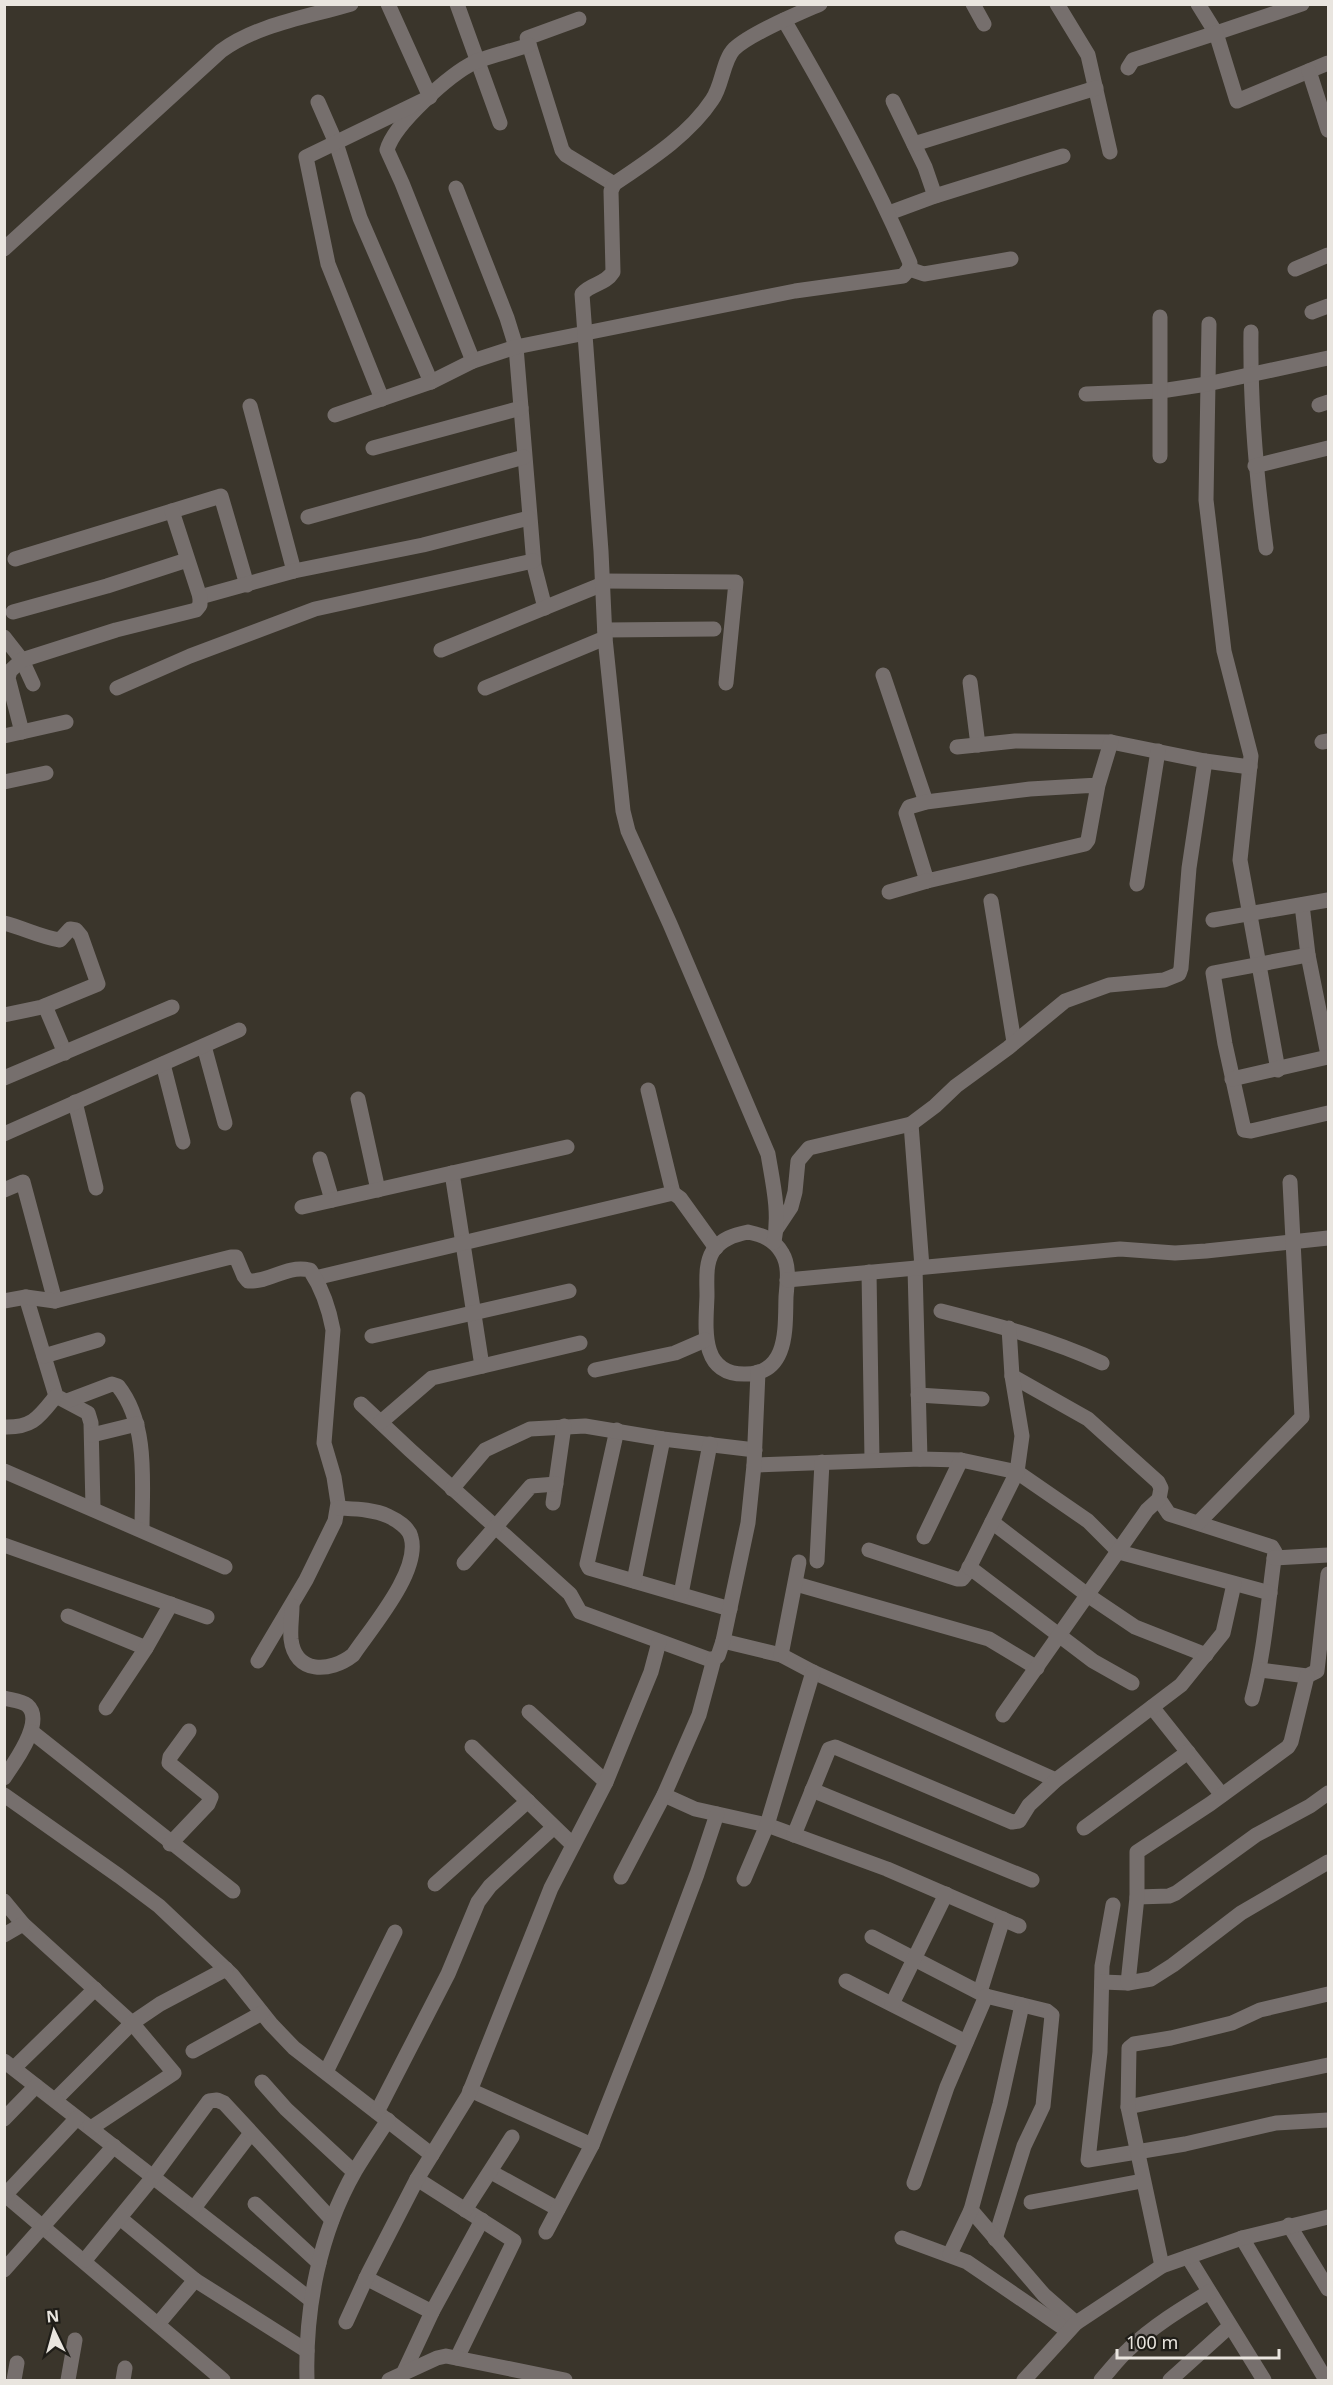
<svg xmlns="http://www.w3.org/2000/svg" width="1333" height="2385" font-family="'Noto Sans',sans-serif">
	<style>
		.lines { fill: none; stroke-linecap: round; stroke-linejoin: round }
		.minor { stroke: #766f6d; stroke-width: 15 }
	</style>
	<rect width="100%" height="100%" fill="#3a352b"/>
	<g class="lines">
		<g class="minor">
			<polyline points="457,4 500,123"/>
			<polyline points="973,4 984,24"/>
			<polyline points="1057,4 1088,55 1110,152"/>
			<polyline points="1198,4 1216,33 1302,4"/>
			<polyline points="579,19 527,38 562,150 566,155 614,184"/>
			<polyline points="1128,68 1133,60 1216,33 1237,101 1328,63"/>
			<polyline points="1309,71 1328,130"/>
			<polyline points="893,101 925,167 935,196"/>
			<polyline points="318,102 336,143 360,218 431,382"/>
			<polyline points="914,144 1096,88"/>
			<polyline points="456,188 507,318 516,347 534,565 545,608"/>
			<polyline points="889,213 935,196 1063,156"/>
			<path d="M 4,249 L 221,51 C 258,24 308,17 351,4"/>
			<polyline points="909,269 924,274 1011,259"/>
			<polyline points="1295,269 1328,255"/>
			<polyline points="1312,312 1328,306"/>
			<polyline points="1209,324 1206,500 1224,651 1251,756 1240,860 1278,1070"/>
			<path d="M 1251,332 C 1250,405 1256,476 1266,548"/>
			<path d="M 473,361 L 402,183 L 387,150 C 394,124 450,74 475,62 C 492,55 512,51 529,45"/>
			<polyline points="1086,394 1161,391 1207,384 1328,358"/>
			<polyline points="382,399 328,264 306,157 430,97 388,4"/>
			<polyline points="1319,405 1328,402"/>
			<polyline points="250,406 294,571"/>
			<path d="M 335,415 L 431,382 L 473,361 L 516,347 L 795,291 L 903,276 L 909,269 L 910,263 C 874,178 830,99 784,20"/>
			<polyline points="373,448 521,408"/>
			<polyline points="1160,456 1160,317"/>
			<polyline points="1255,466 1328,448"/>
			<polyline points="308,517 524,457"/>
			<polyline points="15,559 221,496 247,585"/>
			<polyline points="602,581 736,582 726,683"/>
			<polyline points="200,597 294,571 423,545 529,518"/>
			<polyline points="13,612 107,586 187,560"/>
			<polyline points="605,630 714,629"/>
			<polyline points="4,637 22,660 33,684"/>
			<polyline points="441,650 603,584"/>
			<polyline points="883,675 926,802"/>
			<polyline points="970,682 978,745"/>
			<polyline points="117,688 190,656 315,609 533,561"/>
			<polyline points="485,688 605,638"/>
			<polyline points="22,732 8,678 10,671 22,660 116,630 196,610 200,605 200,597 172,511"/>
			<polyline points="4,736 66,722"/>
			<polyline points="1322,742 1328,741"/>
			<polyline points="957,747 1015,741 1111,742 1205,761 1250,767"/>
			<polyline points="4,782 46,773"/>
			<polyline points="1098,785 1030,789 926,802 909,807 906,813 927,881 1085,844 1088,840 1098,785 1111,742"/>
			<polyline points="1137,884 1158,751"/>
			<polyline points="889,892 927,881"/>
			<polyline points="991,901 1014,1042"/>
			<polyline points="1302,905 1308,955 1328,1055"/>
			<polyline points="1213,920 1328,900"/>
			<path d="M 4,923 C 24,928 40,937 60,940 L 70,929 L 76,930 L 81,936 L 98,984 L 42,1007 L 4,1015"/>
			<polyline points="1308,955 1213,973 1225,1044 1244,1130 1251,1131 1328,1113"/>
			<polyline points="45,1006 65,1053"/>
			<polyline points="204,1046 225,1123"/>
			<polyline points="163,1064 183,1142"/>
			<polyline points="4,1078 172,1007"/>
			<polyline points="1232,1079 1328,1057"/>
			<polyline points="648,1090 673,1193"/>
			<polyline points="358,1099 378,1190"/>
			<polyline points="75,1102 96,1188"/>
			<polyline points="911,1124 922,1267"/>
			<polyline points="4,1134 239,1030"/>
			<polyline points="320,1159 332,1200"/>
			<polyline points="452,1173 482,1366"/>
			<polyline points="4,1190 23,1182 55,1301"/>
			<polyline points="302,1207 567,1147"/>
			<polyline points="777,1228 791,1207 795,1192 798,1161 809,1148 911,1124 935,1106 956,1086 1008,1048 1065,1001 1109,985 1164,980 1179,974 1181,968 1189,868 1205,761"/>
			<path d="M 748,1232 C 762,1235 774,1239 782,1253 C 790,1266 787,1283 786,1297 C 785,1328 789,1375 744,1374 C 699,1374 706,1326 707,1296 C 707,1281 705,1264 713,1251 C 721,1239 734,1235 748,1232 Z"/>
			<path d="M 774,1242 C 780,1213 773,1184 768,1154 L 670,924 L 628,831 L 623,811 L 605,638 L 601,551 L 582,294 C 591,283 605,285 613,272 L 611,191 L 614,184 C 648,161 689,135 712,100 C 722,87 723,60 734,49 C 751,33 797,14 820,4"/>
			<polyline points="915,1268 920,1459"/>
			<polyline points="869,1272 872,1460"/>
			<polyline points="315,1278 673,1193 680,1198 716,1248"/>
			<polyline points="787,1280 1120,1249 1175,1253 1206,1251 1328,1238"/>
			<polyline points="26,1297 56,1396 88,1413 91,1423 93,1508"/>
			<path d="M 4,1301 L 26,1297 L 55,1301 L 231,1257 L 236,1257 L 244,1276 L 248,1281 C 272,1282 284,1265 310,1270 C 322,1288 329,1308 333,1330 L 324,1443 L 334,1477 L 338,1503 L 335,1521 L 306,1580 L 258,1661"/>
			<path d="M 941,1311 C 996,1325 1050,1339 1102,1363"/>
			<polyline points="372,1336 569,1291"/>
			<polyline points="44,1356 98,1340"/>
			<polyline points="595,1370 675,1353 705,1340"/>
			<path d="M 1012,1376 L 1088,1419 L 1158,1482 L 1161,1488 L 1159,1499 L 1169,1514 L 1272,1547 L 1275,1552 C 1268,1601 1265,1651 1252,1699"/>
			<polyline points="918,1395 982,1399"/>
			<path d="M 67,1401 L 112,1384 L 118,1386 C 149,1425 142,1484 142,1530"/>
			<polyline points="361,1404 410,1450 570,1594 580,1612 708,1659 714,1659"/>
			<polyline points="381,1422 432,1378 580,1343"/>
			<path d="M 4,1427 C 33,1428 39,1417 56,1396"/>
			<polyline points="617,1430 587,1564 589,1568 730,1609"/>
			<polyline points="92,1435 137,1424"/>
			<polyline points="754,1465 920,1459 961,1460 1017,1472 1088,1521 1119,1552 1270,1593"/>
			<polyline points="4,1471 225,1567"/>
			<polyline points="452,1489 485,1450 530,1429 585,1426 663,1439 755,1450"/>
			<polyline points="553,1503 564,1426"/>
			<polyline points="992,1522 1086,1594 1135,1627 1206,1655"/>
			<polyline points="1198,1523 1302,1417 1290,1182"/>
			<polyline points="924,1537 961,1460"/>
			<polyline points="4,1545 207,1617"/>
			<polyline points="869,1550 957,1579 962,1579 966,1574 1017,1472 1022,1436 1012,1376 1009,1328"/>
			<polyline points="1274,1558 1328,1555"/>
			<polyline points="817,1561 822,1462"/>
			<polyline points="464,1563 531,1486 556,1484"/>
			<polyline points="969,1567 1093,1661 1132,1683"/>
			<polyline points="634,1581 663,1439"/>
			<polyline points="796,1584 989,1639 1037,1668"/>
			<polyline points="681,1594 710,1444"/>
			<path d="M 292,1606 C 292,1616 290,1628 291,1639 C 295,1674 330,1673 353,1655 C 371,1628 421,1571 411,1537 C 409,1528 397,1520 388,1516 C 373,1509 354,1509 338,1508"/>
			<polyline points="68,1616 146,1648"/>
			<polyline points="723,1641 781,1655 813,1672 1056,1780"/>
			<polyline points="781,1655 799,1562"/>
			<polyline points="1260,1670 1307,1676 1317,1671 1328,1574"/>
			<path d="M 4,1698 C 11,1700 22,1701 27,1705 C 46,1721 14,1763 4,1778"/>
			<polyline points="1152,1707 1222,1795"/>
			<polyline points="106,1708 146,1648 171,1604"/>
			<polyline points="529,1712 606,1782"/>
			<polyline points="1003,1715 1147,1510 1159,1499"/>
			<polyline points="32,1732 233,1891"/>
			<polyline points="472,1747 573,1845"/>
			<polyline points="812,1790 1032,1880"/>
			<polyline points="4,1795 119,1876 159,1906 232,1975 271,2024 294,2048 432,2155"/>
			<polyline points="664,1795 695,1809 767,1825 887,1869 1019,1926"/>
			<polyline points="1084,1828 1188,1752"/>
			<polyline points="794,1835 829,1749 835,1747 1012,1822 1019,1821 1029,1805 1056,1780 1181,1685 1223,1633 1234,1584"/>
			<polyline points="170,1844 208,1804 211,1797 169,1763 170,1757 189,1731"/>
			<polyline points="621,1877 664,1795 699,1715 714,1659 718,1656 723,1641 748,1523 754,1465 758,1372"/>
			<polyline points="744,1879 767,1825 813,1672"/>
			<polyline points="435,1884 528,1801"/>
			<polyline points="1137,1897 1169,1896 1176,1893 1256,1835 1310,1806 1328,1793"/>
			<polyline points="4,1901 23,1924 132,2023 55,2100"/>
			<polyline points="1113,1905 1102,1966 1100,2052 1088,2160 1185,2144 1276,2123 1328,2120"/>
			<polyline points="4,1935 23,1924"/>
			<polyline points="872,1937 986,1996 1047,2011 1052,2015 1043,2106 1024,2146 995,2239"/>
			<polyline points="846,1981 966,2042"/>
			<polyline points="1102,1982 1128,1983 1151,1979 1173,1965 1241,1913 1328,1862"/>
			<polyline points="1128,1983 1137,1897 1137,1852 1210,1804 1288,1747 1291,1742 1307,1676"/>
			<polyline points="980,1992 1003,1919"/>
			<polyline points="892,2004 946,1894"/>
			<polyline points="193,2051 262,2013"/>
			<polyline points="4,2061 311,2300"/>
			<polyline points="14,2068 95,1989"/>
			<polyline points="326,2072 395,1932"/>
			<polyline points="262,2082 286,2109 354,2172"/>
			<polyline points="470,2090 592,2145"/>
			<polyline points="1128,2107 1328,2065"/>
			<polyline points="377,2112 448,1974 478,1902 490,1886 554,1827"/>
			<polyline points="4,2119 36,2086"/>
			<polyline points="91,2128 174,2073 132,2023 160,2004 226,1969"/>
			<polyline points="491,2172 558,2209"/>
			<polyline points="417,2179 514,2241 457,2358"/>
			<polyline points="914,2183 947,2087 986,1996"/>
			<polyline points="4,2194 223,2380"/>
			<polyline points="4,2196 77,2118"/>
			<polyline points="1031,2202 1142,2181"/>
			<polyline points="255,2204 319,2263"/>
			<polyline points="194,2208 251,2133"/>
			<polyline points="465,2210 512,2137"/>
			<polyline points="971,2210 1044,2295 1076,2323"/>
			<polyline points="120,2218 195,2280 307,2351"/>
			<polyline points="1289,2225 1328,2289"/>
			<polyline points="546,2232 592,2145 656,1983 697,1874 717,1814"/>
			<polyline points="902,2238 967,2262 1068,2331"/>
			<polyline points="1242,2238 1326,2380"/>
			<polyline points="950,2254 971,2210 1000,2104 1022,2005"/>
			<polyline points="1188,2257 1264,2380"/>
			<polyline points="85,2260 153,2177 209,2101 217,2100 224,2103 332,2220"/>
			<polyline points="1162,2266 1128,2107 1129,2048 1134,2044 1171,2038 1232,2023 1260,2010 1328,1994"/>
			<polyline points="4,2270 114,2146"/>
			<polyline points="366,2278 432,2312"/>
			<polyline points="346,2322 368,2274 417,2179 468,2096 551,1888 606,1782 651,1672 659,1642"/>
			<polyline points="158,2324 195,2280"/>
			<polyline points="403,2374 432,2312 482,2220"/>
			<polyline points="14,2380 17,2363"/>
			<polyline points="68,2380 75,2340"/>
			<polyline points="123,2380 125,2368"/>
			<path d="M 307,2380 C 305,2309 319,2234 355,2171 C 365,2154 377,2137 388,2120"/>
			<polyline points="389,2380 437,2358 446,2356 565,2380"/>
			<polyline points="1024,2380 1076,2323 1162,2266 1242,2238 1328,2217"/>
			<path d="M 1101,2380 C 1110,2370 1119,2358 1129,2349 C 1153,2326 1181,2309 1209,2292"/>
			<polyline points="1170,2380 1230,2326"/>
		</g>
	</g>
	<rect width="1333" height="2385" fill="none" stroke="#e9e5df" stroke-width="12"/>
	<g transform="translate(54 2331) rotate(355)" stroke="#1f1d18" stroke-width="4.5" paint-order="stroke">
	<path d="M0-4.5L10 22L0 15L-10 22Z" fill="#e9e5df"/>
	<text y="-9" font-size="16" font-weight="bold" text-anchor="middle" fill="#e9e5df">N</text>
	</g>
	<path d="M1117 2349v9h162v-9" fill="none" stroke="#e9e5df" stroke-width="3"/>
	<text x="1126" y="2349" font-size="18" fill="#e9e5df" stroke="#1f1d18" stroke-width="4.5" paint-order="stroke">100 m</text>
</svg>
